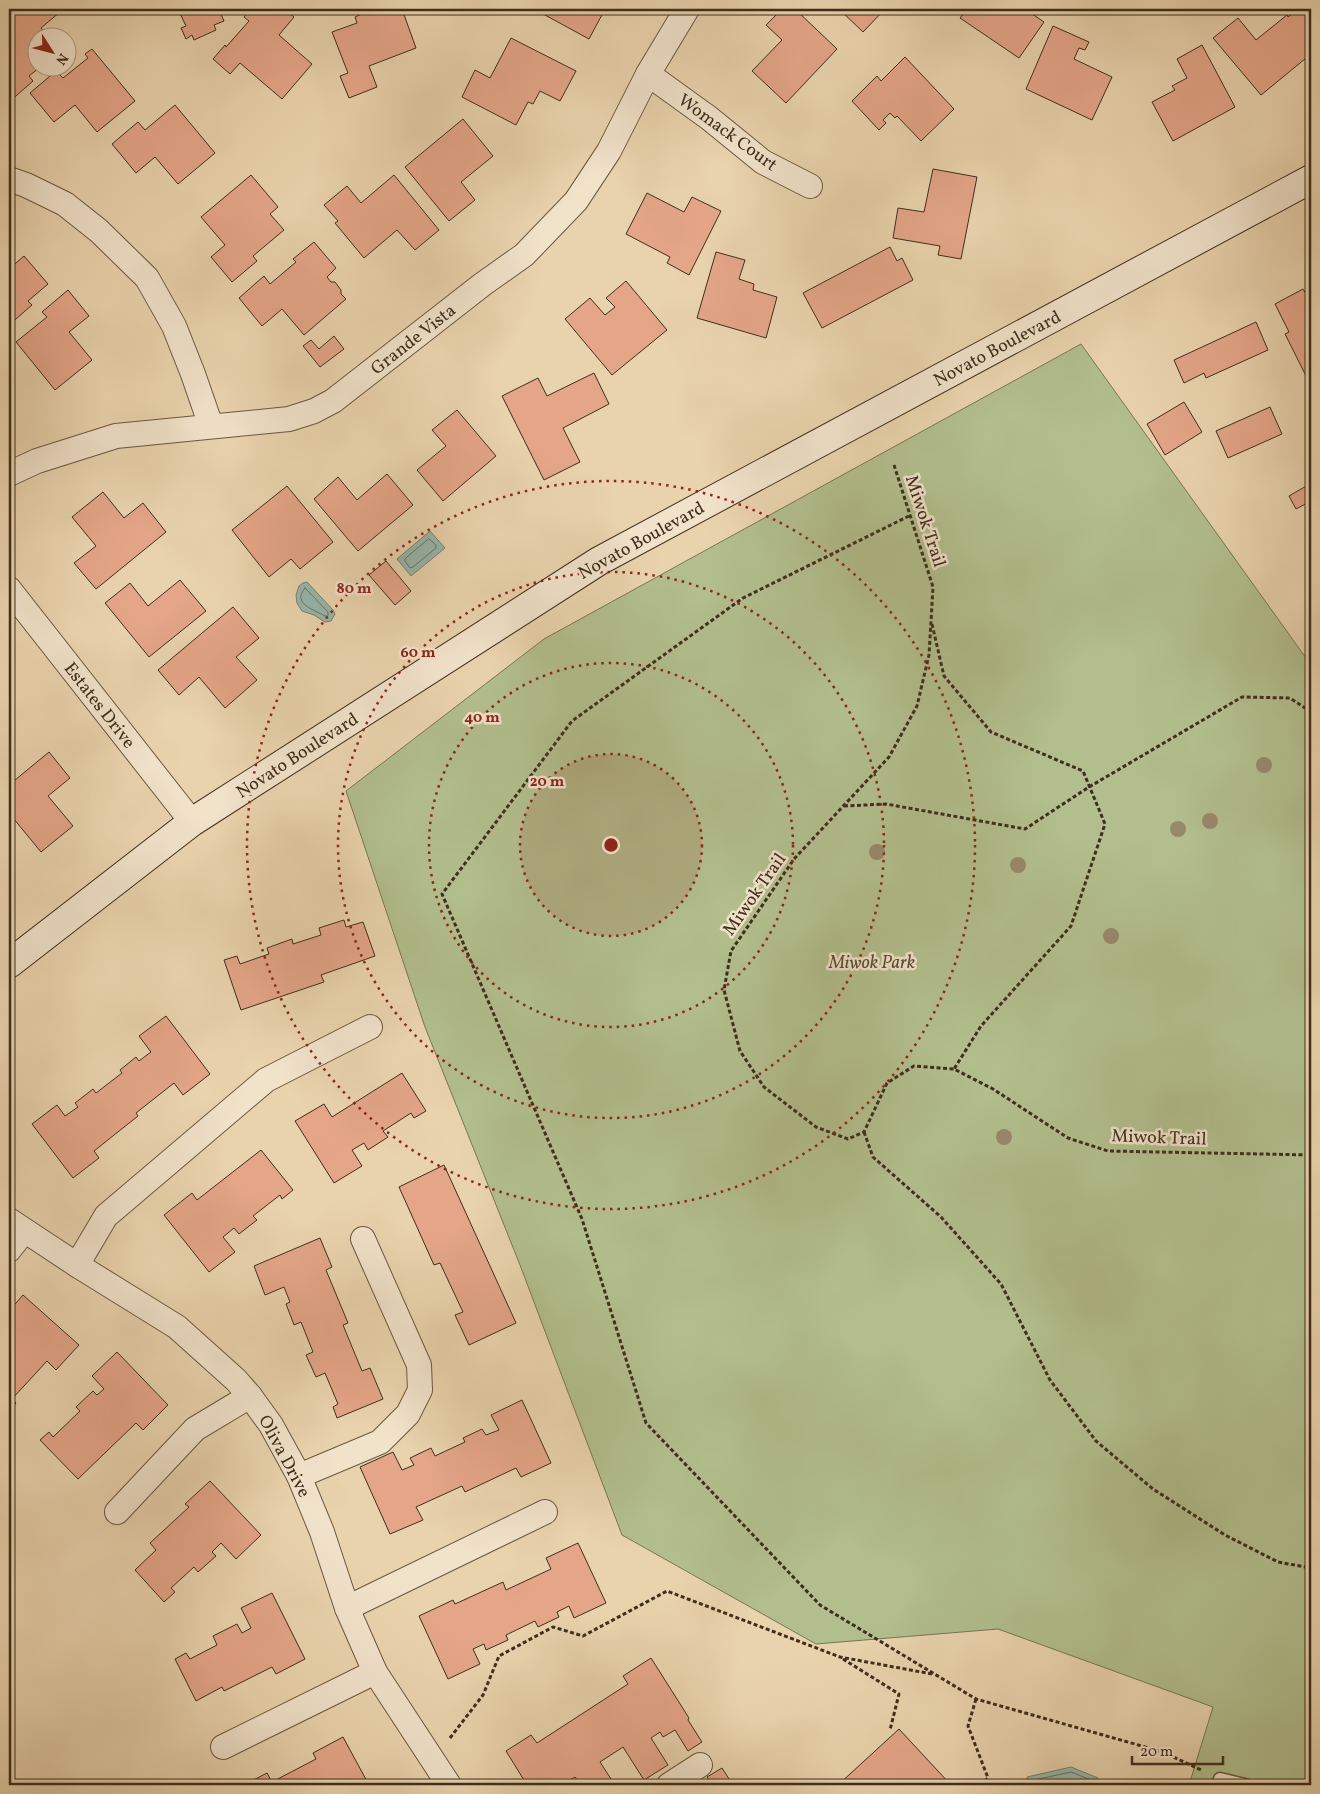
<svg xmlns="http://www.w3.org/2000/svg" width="1320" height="1794" font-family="Vollkorn,serif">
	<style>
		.green { fill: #b2be8d; stroke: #787655 }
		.water { fill: #97b7ad; stroke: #748073 }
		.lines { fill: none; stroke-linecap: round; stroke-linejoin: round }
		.shore { stroke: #6b7265; stroke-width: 1 }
		.building { fill: #e4a588; stroke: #3f2e1d }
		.service-casing { stroke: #6a5741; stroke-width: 15 }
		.minor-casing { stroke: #6a5741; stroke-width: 26 }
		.secondary-casing { stroke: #3f2e1d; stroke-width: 30 }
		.path { stroke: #3f2e1d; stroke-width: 3; stroke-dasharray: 4 2.5; stroke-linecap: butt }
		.service { stroke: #f1e2ca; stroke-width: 12 }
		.minor { stroke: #f1e2ca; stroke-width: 24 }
		.secondary { stroke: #f1e2ca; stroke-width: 28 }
		.tree { fill: #98886a }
		.ring { fill: none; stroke: #8f2418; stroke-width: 2.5; stroke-dasharray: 2.5 5 }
		.labels { text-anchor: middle; stroke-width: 5; stroke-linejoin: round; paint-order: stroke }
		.street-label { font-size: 18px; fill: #3f2e1d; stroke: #f1e2ca }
		.park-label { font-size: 18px; font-style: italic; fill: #564b33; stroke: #f1e2ca }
		.centre { fill: #8f2418; stroke: #f1e2ca; stroke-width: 2.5 }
		.ring-label { font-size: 15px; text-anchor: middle; font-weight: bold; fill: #8f2418; stroke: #f1e2ca; stroke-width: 5; stroke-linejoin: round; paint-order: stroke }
	</style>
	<rect width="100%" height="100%" fill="#e9d3ad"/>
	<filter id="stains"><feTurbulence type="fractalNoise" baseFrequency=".004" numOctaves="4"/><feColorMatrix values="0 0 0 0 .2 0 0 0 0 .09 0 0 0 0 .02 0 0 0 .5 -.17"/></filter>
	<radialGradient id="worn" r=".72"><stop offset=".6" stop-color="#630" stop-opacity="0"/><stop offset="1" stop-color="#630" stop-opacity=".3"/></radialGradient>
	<polygon class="green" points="1081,344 1311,665 1311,1785 1189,1785 1213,1707 998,1629 816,1644 622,1535 520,1265 425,1027 346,791 544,639"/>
	<g class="water">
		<polygon points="430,531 445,548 411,576 397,559"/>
		<polygon points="307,582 333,610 335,614 331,621 325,622 314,615 302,611 297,603 296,595 299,586 303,583"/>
		<polygon points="1071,1767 1098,1778 1096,1785 1028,1785 1027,1777"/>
	</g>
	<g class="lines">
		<g class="shore">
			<polygon points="429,539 436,545 436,548 413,567 410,568 405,561 405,559"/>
			<path d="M 305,588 L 328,612 L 328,616 L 325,616 C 315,610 291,604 305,588 Z"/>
			<polyline points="1033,1785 1034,1780 1071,1772 1091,1780 1092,1785"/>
		</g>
	</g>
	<g class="building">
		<polygon points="11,9 57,9 60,12 41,28 49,38 38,38 38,68 39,68 29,76 33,81 9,102 9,11"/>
		<polygon points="178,9 229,9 220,12 224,21 214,25 216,30 194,40 192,35 186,39 181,28 186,26"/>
		<polygon points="251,9 284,9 294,17 279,35 312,64 282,99 240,63 230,74 213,59 225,45 226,47 249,21 244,17"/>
		<polygon points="365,9 402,9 416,48 369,66 377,87 349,98 340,76 348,73 332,32 357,23 355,17 366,12"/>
		<polygon points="534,9 600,9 604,11 589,39"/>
		<polygon points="782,9 795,9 837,49 786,103 752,71 782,40 766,25"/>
		<polygon points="839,9 885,9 863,32"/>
		<polygon points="967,9 1025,9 1044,22 1019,58 960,18"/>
		<polygon points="1297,9 1311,9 1311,54 1261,95 1213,38 1238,18 1256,40 1287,15 1288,17"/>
		<polygon points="1053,26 1089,42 1085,50 1079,48 1074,59 1112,77 1092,120 1026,89"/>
		<polygon points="511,38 576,71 560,101 540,91 533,104 528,102 516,125 462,97 475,70 490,78"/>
		<polygon points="1202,45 1235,107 1173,141 1152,102 1175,90 1172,86 1187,78 1177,59"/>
		<polygon points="92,49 135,101 97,132 75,105 54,122 30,93 56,71 63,78 88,58 85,54"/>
		<polygon points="905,57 954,109 921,141 897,116 895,118 890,113 883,120 886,123 879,130 852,101 877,76 881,81"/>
		<polygon points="175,105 215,153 178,184 155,157 136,173 112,144 138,122 145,130"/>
		<polygon points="463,119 493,156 461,182 475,200 449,221 405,167"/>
		<polygon points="933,169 977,177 961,259 938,255 940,246 893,238 898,208 924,212"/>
		<polygon points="251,175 278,207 270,214 284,230 253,256 257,261 232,282 211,257 225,245 201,217"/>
		<polygon points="394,175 439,230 415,250 397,230 364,258 335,223 338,221 324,205 347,186 361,203"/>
		<polygon points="647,193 684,212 692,197 721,211 689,275 667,263 670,257 626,234"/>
		<polygon points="314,242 336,268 327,277 331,282 335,282 341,290 341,294 346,299 304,335 282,309 262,326 239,298 264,276 270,284 296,262 293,259"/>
		<polygon points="890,247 897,261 902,258 913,280 822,328 803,293"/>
		<polygon points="716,252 745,260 739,279 754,284 753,290 777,297 766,338 697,318"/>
		<polygon points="24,256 48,284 28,301 32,305 9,325 9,269"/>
		<polygon points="626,281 667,330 612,375 565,319 590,298 605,315 615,307 606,298"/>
		<polygon points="1303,289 1306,294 1311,291 1311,374 1306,376 1285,334 1289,332 1275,304"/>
		<polygon points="68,290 89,316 69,332 92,360 55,390 16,342 47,317 42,312"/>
		<polygon points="1256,322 1268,350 1206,378 1204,373 1184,383 1174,360"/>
		<polygon points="334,336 344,349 320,367 303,346 311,340 319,349"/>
		<polygon points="594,373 609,404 563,428 580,462 544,480 502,396 538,378 547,396"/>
		<polygon points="1184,402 1202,432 1165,455 1147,424"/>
		<polygon points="1270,407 1282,434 1228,458 1216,431"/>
		<polygon points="457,410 496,456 443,501 417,470 446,446 432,430"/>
		<polygon points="387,474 413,505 358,551 314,499 338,477 357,500"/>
		<polygon points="1308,485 1311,491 1311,501 1296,509 1289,496"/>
		<polygon points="287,486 333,542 300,569 291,559 269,577 232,530"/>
		<polygon points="103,492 124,518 143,503 166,532 96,589 74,563 96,546 72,517"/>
		<polygon points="386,561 411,591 395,605 369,575"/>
		<polygon points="180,580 206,611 149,657 105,603 130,583 148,606"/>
		<polygon points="233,607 259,638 236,657 257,680 225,708 199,677 179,695 158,670"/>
		<polygon points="49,752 70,778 48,796 73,826 41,852 9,813 9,785"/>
		<polygon points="344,920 346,927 363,922 375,956 321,975 324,982 241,1010 224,960 237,956 240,964 269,954 267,948 292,939 293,944 321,935 319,928"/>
		<polygon points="166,1016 210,1074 183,1095 174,1083 136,1113 138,1116 94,1151 99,1158 73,1178 32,1124 57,1105 65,1116 78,1107 75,1103 93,1089 96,1093 122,1073 120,1070 136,1057 139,1061 151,1052 139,1036"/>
		<polygon points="402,1073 426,1111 414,1118 411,1113 383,1131 388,1137 368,1150 364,1143 352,1150 362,1166 334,1183 295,1121 324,1104 332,1117"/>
		<polygon points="261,1150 293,1190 282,1199 280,1195 253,1216 257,1220 239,1234 234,1228 223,1237 235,1252 209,1272 164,1215 192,1193 197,1200"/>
		<polygon points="444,1165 516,1323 469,1345 455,1315 463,1312 440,1263 434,1265 399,1187"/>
		<polygon points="320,1238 332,1267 326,1270 348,1323 343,1325 362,1371 370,1368 383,1399 337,1418 333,1407 338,1404 325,1373 316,1377 306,1355 313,1352 301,1322 294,1325 286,1304 290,1302 284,1287 265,1295 254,1266"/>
		<polygon points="23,1295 79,1345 56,1370 47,1361 12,1399 16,1403 9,1412 9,1311"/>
		<polygon points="117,1352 168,1405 143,1430 136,1423 78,1479 40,1440 49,1432 53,1437 80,1411 76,1407 93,1391 97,1395 104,1389 92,1376"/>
		<polygon points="522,1400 551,1463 521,1477 516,1468 465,1492 462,1486 416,1507 423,1520 390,1534 360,1467 393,1452 402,1470 414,1465 410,1458 431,1448 435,1456 465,1442 463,1438 482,1429 486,1435 499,1430 491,1415"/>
		<polygon points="210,1481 261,1535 236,1559 221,1543 212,1552 216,1556 198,1572 194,1567 171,1588 175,1592 164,1602 135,1570 156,1550 150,1543 189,1507 185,1504"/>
		<polygon points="578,1543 606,1603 574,1618 569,1606 557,1612 559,1617 538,1627 535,1621 506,1635 508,1640 486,1650 484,1644 473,1649 480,1664 448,1679 419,1616 453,1600 455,1604 503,1582 506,1590 551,1569 546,1558"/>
		<polygon points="272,1593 305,1659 276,1674 272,1667 224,1691 222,1687 196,1701 175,1659 186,1653 190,1659 217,1645 213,1636 237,1624 242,1633 251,1628 241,1608"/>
		<polygon points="651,1658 689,1718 688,1720 702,1742 688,1751 675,1730 663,1737 660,1732 651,1738 668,1765 644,1780 623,1747 600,1762 615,1785 580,1785 575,1777 564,1784 565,1785 527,1785 506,1751 531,1735 537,1743 628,1684 623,1676"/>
		<polygon points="899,1729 951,1785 838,1785"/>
		<polygon points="343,1737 369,1785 244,1785 267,1773 272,1782 316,1759 313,1753"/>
		<polygon points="722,1768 733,1785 713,1785 707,1777"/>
	</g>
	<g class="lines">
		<g class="service-casing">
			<polyline id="service" points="1220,1779 1245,1785"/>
		</g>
		<g class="minor-casing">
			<g id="minor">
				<polyline points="648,74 709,118 763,162 810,186"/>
				<polyline points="9,179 26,185 65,204 99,231 147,278 174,326 193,374 211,426"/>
				<polyline points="9,474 37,461 116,436 289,419 314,411 333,401 483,284 524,255 576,201 609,151 648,74 687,9"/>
				<polyline points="9,589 192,822"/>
				<polyline points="9,1220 77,1265 177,1327 236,1380 250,1396 271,1425 299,1476 322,1532 347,1608 375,1672 449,1785"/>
				<polyline points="9,1250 24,1231"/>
				<polyline points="77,1265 106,1216 266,1080 370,1027"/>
				<polyline points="299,1476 380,1442 408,1414 420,1390 419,1365 363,1239"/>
				<polyline points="117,1512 195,1429 250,1396"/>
				<polyline points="347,1608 545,1512"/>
				<polyline points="223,1747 375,1672"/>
				<polyline points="669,1785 700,1765"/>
			</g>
		</g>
		<g class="secondary-casing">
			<polyline id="secondary" points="9,964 192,822 599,561 1311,179"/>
		</g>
		<g class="path">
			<polyline points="894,465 933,587 929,655 917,706 889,757 794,859 731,951 724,990 740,1051 764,1087 816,1127 848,1139 864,1132 887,1083 914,1066 954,1069 993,1089 1068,1138 1108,1151 1311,1155"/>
			<polyline points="909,516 743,598 572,721 442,894 582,1219 646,1423 820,1605 976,1699 1163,1752 1201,1770"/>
			<polyline points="932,624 944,676 991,732 1083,771 1105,824 1071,926 981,1026 954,1069"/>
			<polyline points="844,806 886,804 1025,829 1089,787 1242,697 1290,698 1311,712"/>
			<polyline points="864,1132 873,1157 941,1217 1001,1284 1050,1380 1096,1441 1153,1489 1225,1535 1278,1562 1311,1568"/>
			<polyline points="843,1659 899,1694 890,1730"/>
			<polyline points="976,1699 968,1726 988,1778 980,1785"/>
			<polyline points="450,1738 483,1695 499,1656 553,1627 583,1636 667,1591 840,1657 932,1674"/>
		</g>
		<use href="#service" class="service"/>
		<use href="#minor" class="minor"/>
		<use href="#secondary" class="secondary"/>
	</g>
	<g class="tree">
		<circle cx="1264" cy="765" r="8"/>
		<circle cx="1210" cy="821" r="8"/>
		<circle cx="1178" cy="829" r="8"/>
		<circle cx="877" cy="852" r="8"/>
		<circle cx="1018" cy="865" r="8"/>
		<circle cx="1111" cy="936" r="8"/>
		<circle cx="1004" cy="1137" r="8"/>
	</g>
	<circle cx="611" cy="845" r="91" fill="#8f2418" fill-opacity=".12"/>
	<g class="ring">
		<circle cx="611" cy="845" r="91"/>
		<circle cx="611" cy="845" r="182"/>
		<circle cx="611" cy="845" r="273"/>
		<circle cx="611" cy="845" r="364"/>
	</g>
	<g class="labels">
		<g class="street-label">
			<text transform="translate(728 132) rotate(36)" y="6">Womack Court</text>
			<text transform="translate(413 339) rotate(-38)" y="6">Grande Vista</text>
			<text transform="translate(997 348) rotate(-28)" y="6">Novato Boulevard</text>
			<text transform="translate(926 521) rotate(72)" y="6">Miwok Trail</text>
			<text transform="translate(641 540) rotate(-29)" y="6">Novato Boulevard</text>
			<text transform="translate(100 705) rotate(52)" y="6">Estates Drive</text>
			<text transform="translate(297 755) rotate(-33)" y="6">Novato Boulevard</text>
			<text transform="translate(754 894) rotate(-55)" y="6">Miwok Trail</text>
			<text transform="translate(1159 1137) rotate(2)" y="6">Miwok Trail</text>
			<text transform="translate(285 1456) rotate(62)" y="6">Oliva Drive</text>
		</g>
		<g class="park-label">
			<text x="872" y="968">Miwok Park</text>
		</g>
	</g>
	<circle cx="611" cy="845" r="8" class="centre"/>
	<g class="ring-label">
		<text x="354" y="593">80 m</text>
		<text x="418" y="657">60 m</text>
		<text x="482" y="722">40 m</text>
		<text x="547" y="786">20 m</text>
	</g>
	<rect width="1320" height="1794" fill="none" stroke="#e9d3ad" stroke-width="30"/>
	<rect x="10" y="10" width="1300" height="1774" fill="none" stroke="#3f2e1d" stroke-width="2.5"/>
	<rect x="15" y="15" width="1290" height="1764" fill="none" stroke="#3f2e1d"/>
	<g transform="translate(52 52) rotate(126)"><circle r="24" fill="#f1e2ca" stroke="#aa9a85"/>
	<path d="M0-4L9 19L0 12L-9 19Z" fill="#8f2418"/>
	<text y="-8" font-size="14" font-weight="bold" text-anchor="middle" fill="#3f2e1d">N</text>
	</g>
	<path d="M1132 1756v8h91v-8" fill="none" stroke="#3f2e1d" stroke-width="2.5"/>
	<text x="1140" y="1756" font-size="15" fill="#3f2e1d" stroke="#f1e2ca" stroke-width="4" paint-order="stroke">20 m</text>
	<rect width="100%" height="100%" filter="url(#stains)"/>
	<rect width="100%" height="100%" fill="url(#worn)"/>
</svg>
